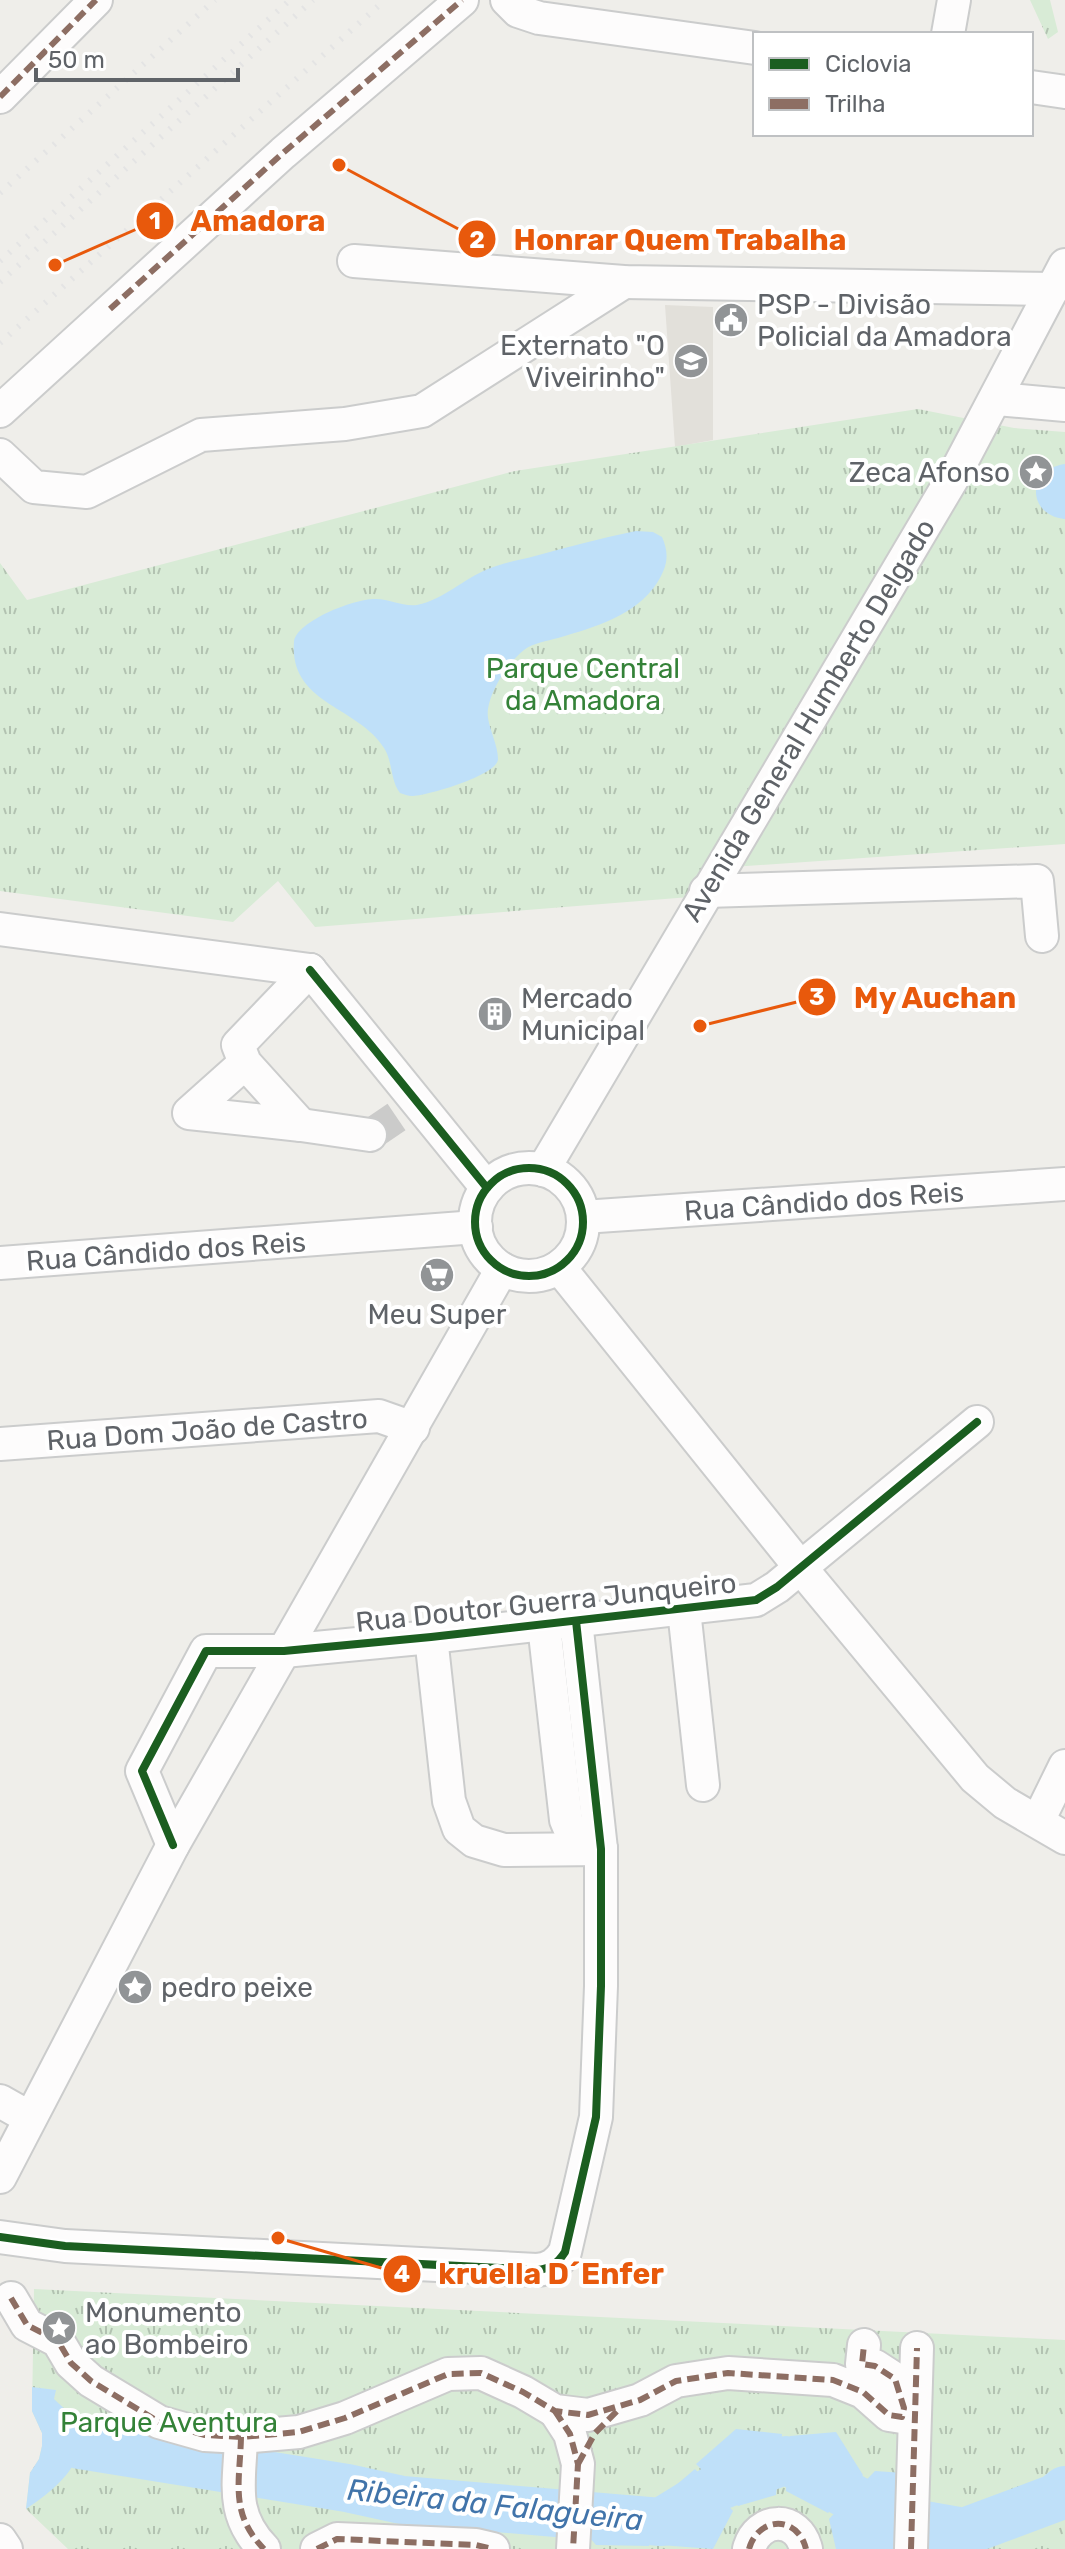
<svg xmlns="http://www.w3.org/2000/svg" width="1065" height="2549" font-family="Rubik,sans-serif">
	<style>
		.education { fill: #e2e0da }
		.grass { fill: url(#grass-tufts) }
		.water { fill: #bfe0f9 }
		.lines { fill: none; stroke-linecap: round; stroke-linejoin: round }
		.river { stroke: #bfe0f9; stroke-width: 48 }
		.minor-tunnel { stroke: #cbcbca; stroke-width: 32; stroke-dasharray: 32 16; stroke-linecap: butt }
		.minor-casing { stroke: #cbcccc; stroke-width: 36 }
		.minor { stroke: #fdfcfc; stroke-width: 32 }
		.rail { stroke: #e4e4e4; stroke-width: 6; stroke-dasharray: 2 10; stroke-linecap: butt }
		.quiet { stroke: #8d6e63; stroke-width: 6; stroke-dasharray: 12 6; stroke-linecap: butt }
		.cycleway-casing { stroke: #fff; stroke-width: 13 }
		.cycleway { stroke: #1b5e20; stroke-width: 8 }
		.labels { text-anchor: middle; stroke-width: 8; stroke-linejoin: round; paint-order: stroke }
		.poi-label { font-size: 28px; fill: #5f6368; stroke: #fff; text-anchor: start }
		.park-label { font-size: 28px; fill: #348238; stroke: #fff }
		.street-label { font-size: 28px; fill: #5f6368; stroke: #fff }
		.water-label { font-size: 30px; font-style: italic; fill: #4174aa; stroke: #fff }
		.leader { fill: none; stroke: #e8590c; stroke-width: 3 }
		.callout-dot { fill: #e8590c; stroke: #fff; stroke-width: 3 }
		.mark-label { font-size: 24px; text-anchor: middle; font-weight: bold; fill: #fff }
		.callout-label { font-size: 30px; text-anchor: middle; font-weight: bold; fill: #e8590c; stroke: #fff; stroke-width: 8; stroke-linejoin: round; paint-order: stroke }
	</style>
	<defs>
		<pattern id="grass-tufts" width="24" height="20" patternUnits="userSpaceOnUse" patternTransform="scale(2)"><rect width="24" height="20" fill="#d8ebd6"/><path d="M3 7l-1-3M5 7V3M7 7l1-3M15 17l-1-3M17 17v-4M19 17l1-3" fill="none" stroke="#b2c2b1"/></pattern>
	</defs>
	<rect width="100%" height="100%" fill="#efeeea"/>
	<polygon class="education" points="665,305 713,307 713,440 675,447"/>
	<g class="grass">
		<polygon points="1030,0 1050,0 1058,32 1048,39"/>
		<polygon points="918,409 1014,428 1065,432 1065,844 704,869 690,897 315,927 278,881 233,922 0,891 0,563 27,600 515,471"/>
		<polygon points="34,2289 1065,2340 1065,2549 68,2549 26,2509 30,2473 39,2459 42,2446 42,2433 32,2411"/>
	</g>
	<g class="water">
		<path d="M 1065,464 L 1065,519 L 1064,519 C 1026,514 1027,469 1065,464 Z"/>
		<path d="M 636,531 L 653,532 L 662,537 C 670,555 667,567 657,583 C 635,616 595,627 558,638 C 547,641 533,643 524,650 C 508,662 485,697 488,718 C 490,731 498,746 498,759 C 498,775 427,796 412,796 C 408,796 404,794 400,793 C 390,780 393,762 384,748 C 358,706 289,704 294,642 C 296,621 356,598 376,599 C 390,599 403,607 417,605 C 445,599 463,579 488,569 C 502,563 520,560 535,556 C 568,547 602,538 636,531 Z"/>
		<path d="M 32,2387 L 56,2390 L 54,2399 C 60,2405 68,2411 72,2417 C 98,2456 55,2490 26,2509 L 30,2473 L 39,2459 L 42,2446 L 42,2433 L 32,2411 Z"/>
		<polygon points="736,2429 782,2434 776,2495 738,2506 696,2464"/>
		<polygon points="836,2432 863,2475 828,2513 786,2491 790,2436"/>
		<polygon points="695,2469 733,2511 713,2549 660,2545 662,2497"/>
		<polygon points="875,2471 904,2473 897,2549 836,2549 829,2519"/>
		<polygon points="600,2499 653,2500 649,2546 596,2545 586,2533 590,2504"/>
	</g>
	<g class="lines">
		<polyline class="river" points="80,2445 347,2488 402,2500 661,2522 718,2487 786,2460 890,2519 964,2532 1055,2498 1065,2490"/>
		<polyline class="minor-tunnel" points="370,1135 401,1114"/>
		<g class="minor-casing">
			<g id="minor">
				<polyline points="507,0 518,11 539,18 755,48"/>
				<polyline points="948,34 954,0"/>
				<polyline points="1031,87 1065,92"/>
				<polyline points="0,97 96,0"/>
				<polyline points="354,261 624,282 1053,289"/>
				<polyline points="997,399 1065,405"/>
				<polyline points="0,411 283,153 462,0"/>
				<polyline points="0,455 34,487 87,492 201,435 345,424 422,411 624,282"/>
				<polyline points="706,891 1037,881 1042,936"/>
				<polyline points="0,929 310,970"/>
				<polyline points="310,970 487,1188"/>
				<polyline points="245,1063 301,1125 189,1113 245,1063 238,1045 310,970"/>
				<polyline points="301,1125 370,1135"/>
				<circle cx="529" cy="1222" r="54"/>
				<polyline points="543,1170 955,474 1065,265"/>
				<polyline points="583,1217 1065,1184"/>
				<polyline points="0,1263 476,1227"/>
				<polyline points="559,1267 800,1567 975,1778 1005,1803 1065,1838"/>
				<polyline points="0,1444 379,1416 413,1428"/>
				<polyline points="684,1610 703,1785"/>
				<path d="M 544,1625 L 566,1820 C 572,1838 584,1843 601,1849"/>
				<polyline points="431,1637 449,1801 459,1829 474,1841 504,1850 601,1849"/>
				<polyline points="1038,1821 1065,1766"/>
				<polyline points="173,1845 142,1771 206,1651 284,1651 431,1637 756,1600 777,1587 977,1422"/>
				<polyline points="0,2101 30,2118"/>
				<polyline points="0,2177 173,1845 502,1269"/>
				<path d="M 0,2237 L 65,2246 L 537,2270 C 550,2269 558,2263 565,2252 L 596,2117 L 601,1986 L 601,1849 L 576,1621"/>
				<polyline points="11,2298 27,2325 58,2341 71,2363 91,2381 159,2422 205,2435 241,2437 299,2432 345,2418 448,2374 481,2373 523,2392 555,2411 588,2415 640,2400 676,2381 728,2373 833,2380 863,2392 889,2415 902,2417 904,2408 895,2379 875,2366 862,2364 864,2345"/>
				<polyline points="555,2411 570,2434 578,2464 573,2549"/>
				<path d="M 241,2437 C 240,2482 229,2513 264,2549"/>
				<polyline points="0,2540 6,2549"/>
				<polyline points="317,2549 337,2539 476,2545 493,2549"/>
				<path d="M 749,2549 C 758,2516 798,2515 806,2549"/>
				<polyline points="911,2549 917,2348"/>
			</g>
		</g>
		<use href="#minor" class="minor"/>
		<g class="rail">
			<polyline points="0,193 215,0"/>
			<polyline points="0,261 290,0"/>
			<polyline points="0,282 313,0"/>
			<polyline points="0,343 385,0"/>
		</g>
		<g class="quiet">
			<polyline points="0,97 96,0"/>
			<polyline points="110,309 283,153 462,0"/>
			<polyline points="11,2298 27,2325 58,2341 71,2363 91,2381 159,2422 205,2435 241,2437 299,2432 345,2418 448,2374 481,2373 523,2392 555,2411 588,2415 640,2400 676,2381 728,2373 833,2380 863,2392 889,2415 902,2417 904,2408 895,2379 875,2366 862,2364 864,2345"/>
			<polyline points="555,2411 570,2434 578,2464 573,2549"/>
			<path d="M 241,2437 C 240,2482 229,2513 264,2549"/>
			<polyline points="578,2464 595,2433 619,2409"/>
			<polyline points="317,2549 337,2539 476,2545 493,2549"/>
			<path d="M 749,2549 C 758,2516 798,2515 806,2549"/>
			<polyline points="911,2549 917,2348"/>
		</g>
		<g class="cycleway-casing">
			<g id="cycleway">
				<polyline points="310,970 487,1188"/>
				<circle cx="529" cy="1222" r="54"/>
				<polyline points="173,1845 142,1771 206,1651 284,1651 431,1637 756,1600 777,1587 977,1422"/>
				<path d="M 0,2237 L 65,2246 L 537,2270 C 550,2269 558,2263 565,2252 L 596,2117 L 601,1986 L 601,1849 L 576,1621"/>
			</g>
		</g>
		<use href="#cycleway" class="cycleway"/>
	</g>
	<defs>
		<g id="civic-disc" transform="scale(1.8)"><circle r="9.5" fill="#919496" stroke="#fff"/><path d="M-.6-6.5H3V-4.5H.6V-3L4-1V1h2V6H-6V1h2V-1L-.6-3ZM-1.2 2.5V6h2.4V2.5Z" fill="#fff"/></g>
		<g id="school-disc" transform="scale(1.8)"><circle r="9.5" fill="#919496" stroke="#fff"/><path d="M0-5L7-2L0 1L-7-2ZM-4 1L0 2.5L4 1V4Q0 6-4 4Z" fill="#fff"/></g>
		<g id="sight-disc" transform="scale(1.8)"><circle r="9.5" fill="#919496" stroke="#fff"/><path d="M0-6L1.8-2.2L6-1.7L2.9 1.2L3.7 5.4L0 3.3L-3.7 5.4L-2.9 1.2L-6-1.7L-1.8-2.2Z" fill="#fff"/></g>
		<g id="building-disc" transform="scale(1.8)"><circle r="9.5" fill="#919496" stroke="#fff"/><path d="M-4-6H4V6H1V3H-1V6H-4ZM-2.5-4.3h1.7v1.8h-1.7ZM.8-4.3h1.7v1.8H.8ZM-2.5-1h1.7V.8h-1.7ZM.8-1h1.7V.8H.8Z" fill="#fff"/></g>
		<g id="supermarket-disc" transform="scale(1.8)"><circle r="9.5" fill="#919496" stroke="#fff"/><path d="M-6-5.5h2.5l.6 2H6L4.5 2H-2.5L-4.4-4H-6ZM-1.5 3.2a1.3 1.3 0 1 0 .1 0ZM3 3.2a1.3 1.3 0 1 0 .1 0Z" fill="#fff"/></g>
	</defs>
	<g fill-rule="evenodd">
		<use href="#civic-disc" x="731" y="320"/>
		<use href="#school-disc" x="691" y="361"/>
		<use href="#sight-disc" x="1036" y="472"/>
		<use href="#building-disc" x="495" y="1014"/>
		<use href="#supermarket-disc" x="437" y="1275"/>
		<use href="#sight-disc" x="135" y="1987"/>
		<use href="#sight-disc" x="59" y="2328"/>
	</g>
	<g class="labels">
		<g class="poi-label">
			<text x="757" y="314">PSP - Divisão<tspan x="757" dy="32">Policial da Amadora</tspan></text>
			<text x="665" y="355" text-anchor="end">Externato "O<tspan x="665" dy="32">Viveirinho"</tspan></text>
			<text x="1010" y="482" text-anchor="end">Zeca Afonso</text>
			<text x="521" y="1008">Mercado<tspan x="521" dy="32">Municipal</tspan></text>
			<text x="437" y="1324" text-anchor="middle">Meu Super</text>
			<text x="161" y="1997">pedro peixe</text>
			<text x="85" y="2322">Monumento<tspan x="85" dy="32">ao Bombeiro</tspan></text>
		</g>
		<g class="park-label">
			<text x="583" y="678">Parque Central<tspan x="583" dy="32">da Amadora</tspan></text>
			<text x="169" y="2432">Parque Aventura</text>
		</g>
		<g class="street-label">
			<text transform="translate(808 720) rotate(-59)" y="10">Avenida General Humberto Delgado</text>
			<text transform="translate(824 1201) rotate(-4)" y="10">Rua Cândido dos Reis</text>
			<text transform="translate(166 1251) rotate(-4)" y="10">Rua Cândido dos Reis</text>
			<text transform="translate(207 1429) rotate(-4)" y="10">Rua Dom João de Castro</text>
			<text transform="translate(546 1602) rotate(-6)" y="10">Rua Doutor Guerra Junqueiro</text>
		</g>
		<g class="water-label">
			<text transform="translate(495 2505) rotate(6)" y="10">Ribeira da Falagueira</text>
		</g>
	</g>
	<path class="leader" d="M55 265L155 221M339 165L477 239M700 1026L817 997M278 2238L402 2274"/>
	<g class="callout-dot">
		<circle cx="55" cy="265" r="8"/>
		<circle cx="339" cy="165" r="8"/>
		<circle cx="700" cy="1026" r="8"/>
		<circle cx="278" cy="2238" r="8"/>
		<circle cx="155" cy="221" r="20"/>
		<circle cx="477" cy="239" r="20"/>
		<circle cx="817" cy="997" r="20"/>
		<circle cx="402" cy="2274" r="20"/>
	</g>
	<g class="mark-label">
		<text x="155" y="229">1</text>
		<text x="477" y="248">2</text>
		<text x="817" y="1005">3</text>
		<text x="402" y="2282">4</text>
	</g>
	<g class="callout-label">
		<text x="258" y="231">Amadora</text>
		<text x="680" y="250">Honrar Quem Trabalha</text>
		<text x="935" y="1008">My Auchan</text>
		<text x="551" y="2284">kruella D´Enfer</text>
	</g>
	<rect x="753" y="32" width="280" height="104" fill="#ffffff" stroke="#bfc1c3" stroke-width="2"/>
	<rect x="769" y="58" width="40" height="12" fill="#1b5e20" stroke="#bfc1c3" stroke-width="2"/>
	<text x="825" y="72" font-size="24" fill="#5f6368">Ciclovia</text>
	<rect x="769" y="98" width="40" height="12" fill="#8d6e63" stroke="#bfc1c3" stroke-width="2"/>
	<text x="825" y="112" font-size="24" fill="#5f6368">Trilha</text>
	<path d="M36 68v12h202v-12" fill="none" stroke="#5f6368" stroke-width="4"/>
	<text x="48" y="68" font-size="24" fill="#5f6368" stroke="#ffffff" stroke-width="6" paint-order="stroke">50 m</text>
</svg>
